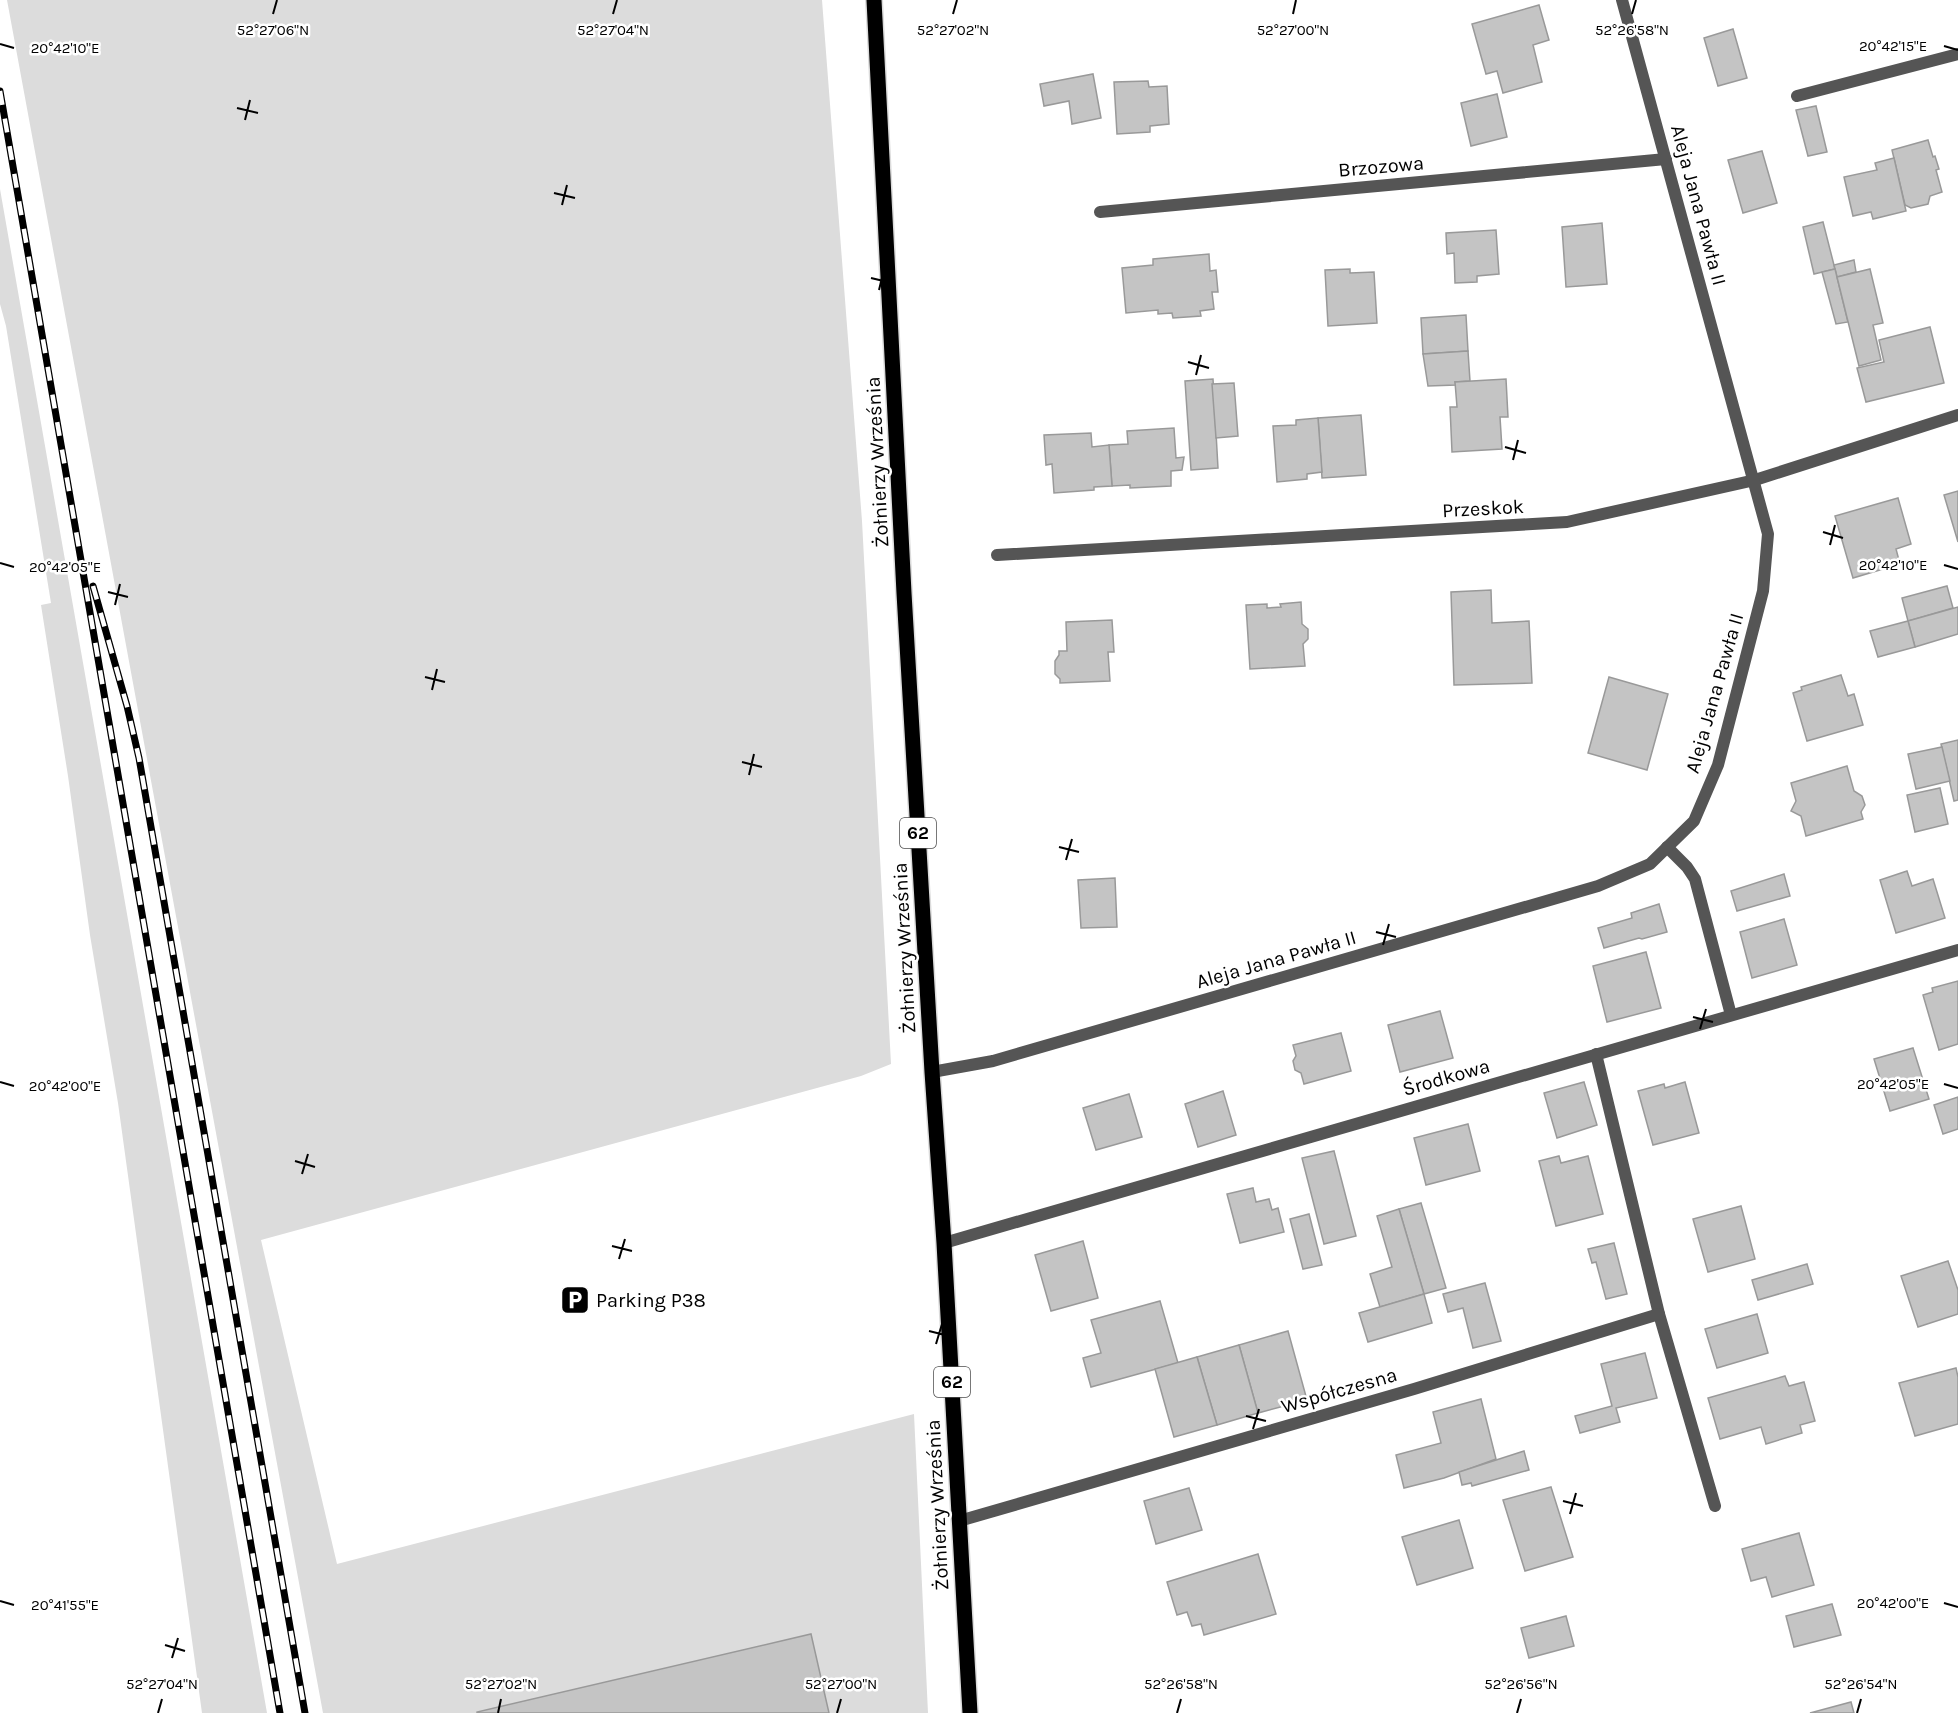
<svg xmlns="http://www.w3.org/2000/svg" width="1958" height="1713" font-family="Karla,sans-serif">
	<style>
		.green { fill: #dcdcdc }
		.building { fill: #c4c4c4; stroke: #999; stroke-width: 1.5 }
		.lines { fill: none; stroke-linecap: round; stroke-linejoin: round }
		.primary-casing { stroke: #dbdbdb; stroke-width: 18 }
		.street { stroke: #555; stroke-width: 12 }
		.primary { stroke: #000; stroke-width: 15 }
		.rail-casing { stroke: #000; stroke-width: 7 }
		.rail { stroke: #fff; stroke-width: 4.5; stroke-dasharray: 14; stroke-linecap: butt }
		.ticks { fill: none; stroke: #000; stroke-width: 2 }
		.labels { text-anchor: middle; stroke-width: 5; stroke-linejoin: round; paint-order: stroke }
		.shield { fill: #fff; stroke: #4c4c4c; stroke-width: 1.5 }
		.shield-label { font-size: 18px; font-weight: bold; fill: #000 }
		.street-label { font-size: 20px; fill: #000; stroke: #fff }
		.poi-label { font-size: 20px; fill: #000; stroke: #fff; text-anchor: start }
		.ticks-label { font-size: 15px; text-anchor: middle; fill: #000; stroke: #fff; stroke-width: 5; stroke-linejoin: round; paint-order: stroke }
	</style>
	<rect width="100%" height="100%" fill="#fff"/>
	<g class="green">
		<polygon points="7,0 822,0 862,521 891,1064 861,1076 261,1240 337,1564 914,1414 928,1713 323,1713"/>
		<polygon points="0,189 267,1713 202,1713 118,1103 90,935 68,776 41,605 51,603 6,326 0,304"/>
	</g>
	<g class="building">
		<polygon points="1539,5 1549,40 1533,45 1542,82 1503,93 1497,71 1486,74 1472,24"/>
		<polygon points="1733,29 1747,78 1718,86 1704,38"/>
		<polygon points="1093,74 1101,118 1072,124 1069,101 1044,106 1040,84"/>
		<polygon points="1148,81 1149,87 1167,86 1169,124 1150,126 1150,132 1117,134 1114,82"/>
		<polygon points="1497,94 1507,137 1471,146 1461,103"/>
		<polygon points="1816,106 1827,152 1808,156 1796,110"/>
		<polygon points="1928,140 1933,157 1935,156 1939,169 1936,170 1942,192 1930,196 1928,204 1911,208 1905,205 1892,150"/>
		<polygon points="1762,151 1777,203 1743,213 1728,160"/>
		<polygon points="1894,158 1906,211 1873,219 1871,212 1853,216 1844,177 1877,170 1875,163"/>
		<polygon points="1823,222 1835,269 1814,274 1803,227"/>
		<polygon points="1602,223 1607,284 1566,287 1562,227"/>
		<polygon points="1496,230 1499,274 1477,276 1477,282 1455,283 1454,253 1447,254 1446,233"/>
		<polygon points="1209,254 1210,271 1216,270 1218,292 1212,292 1214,309 1200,311 1201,316 1173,318 1172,313 1158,314 1158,310 1126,313 1122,268 1153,265 1153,259"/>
		<polygon points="1854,260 1856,272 1837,277 1834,265"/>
		<polygon points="1350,269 1350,273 1374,272 1377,323 1328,326 1325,270"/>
		<polygon points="1835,269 1848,322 1836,324 1822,272"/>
		<polygon points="1870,269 1883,323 1873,325 1881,360 1859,366 1837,277"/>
		<polygon points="1466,315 1468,351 1423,354 1421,318"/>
		<polygon points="1930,327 1944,383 1866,402 1857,368 1884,362 1879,340"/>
		<polygon points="1468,351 1470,381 1455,382 1456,385 1428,386 1423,354"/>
		<polygon points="1213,379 1218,468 1191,470 1185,381"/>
		<polygon points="1506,379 1508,417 1500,417 1502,449 1452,452 1450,407 1457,407 1455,382"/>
		<polygon points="1234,383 1238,436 1216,438 1212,384"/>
		<polygon points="1361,415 1366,475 1322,478 1318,418"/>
		<polygon points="1318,418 1322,472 1307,474 1307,479 1277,482 1273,426 1296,425 1296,420"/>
		<polygon points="1174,428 1176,458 1184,457 1182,470 1171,471 1171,486 1130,488 1130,485 1112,486 1109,445 1128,444 1127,431"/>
		<polygon points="1091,433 1092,447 1109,445 1112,486 1094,487 1094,490 1054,493 1052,464 1046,465 1044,435"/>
		<polygon points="1958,491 1958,542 1944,495"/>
		<polygon points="1898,498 1911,544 1896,549 1900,564 1853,578 1835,516"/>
		<polygon points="1947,586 1953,608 1908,621 1902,598"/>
		<polygon points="1491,590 1492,623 1529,621 1532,683 1454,685 1451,592"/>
		<polygon points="1301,602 1302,624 1308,629 1308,639 1303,644 1305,666 1250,669 1246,605 1267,604 1267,608 1281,607 1280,604"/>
		<polygon points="1958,607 1958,634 1915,647 1908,621"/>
		<polygon points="1112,620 1114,652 1108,652 1110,681 1060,683 1060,679 1055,674 1055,661 1059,655 1059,651 1067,651 1066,622"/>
		<polygon points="1908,621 1915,647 1878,657 1870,631"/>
		<polygon points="1841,675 1848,696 1854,694 1863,725 1807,741 1793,693 1802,690 1801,687"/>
		<polygon points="1609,677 1668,694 1647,770 1588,753"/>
		<polygon points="1958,740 1958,800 1954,801 1941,744"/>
		<polygon points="1942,747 1950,781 1916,789 1908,754"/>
		<polygon points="1847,766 1854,791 1862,796 1865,805 1861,812 1863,819 1806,836 1801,816 1791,811 1796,801 1791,783"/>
		<polygon points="1940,788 1948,824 1915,832 1907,795"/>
		<polygon points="1907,871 1912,886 1933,879 1945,918 1896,933 1880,880"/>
		<polygon points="1784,874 1790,896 1737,911 1731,891"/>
		<polygon points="1115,878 1117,927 1081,928 1078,880"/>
		<polygon points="1659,904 1667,932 1642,939 1639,938 1604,948 1598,928 1632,918 1631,913"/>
		<polygon points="1784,919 1797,965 1752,978 1740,932"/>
		<polygon points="1646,952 1661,1008 1607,1022 1593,966"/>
		<polygon points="1958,981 1958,1044 1939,1050 1923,995 1933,992 1932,988"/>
		<polygon points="1440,1011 1453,1058 1400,1072 1388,1025"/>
		<polygon points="1341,1033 1351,1071 1304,1084 1301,1073 1295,1070 1293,1061 1296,1056 1293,1045"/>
		<polygon points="1913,1048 1929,1099 1890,1111 1874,1059"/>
		<polygon points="1584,1082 1597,1125 1557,1138 1544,1093"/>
		<polygon points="1685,1082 1699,1133 1653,1145 1638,1091 1664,1084 1665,1088"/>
		<polygon points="1223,1091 1236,1135 1198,1147 1185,1104"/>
		<polygon points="1129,1094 1142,1137 1096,1150 1083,1108"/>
		<polygon points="1958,1097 1958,1129 1943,1134 1934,1105"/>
		<polygon points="1468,1124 1480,1171 1426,1185 1414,1138"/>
		<polygon points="1334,1151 1356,1236 1324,1244 1302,1158"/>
		<polygon points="1559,1156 1561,1163 1588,1156 1603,1214 1556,1226 1539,1161"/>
		<polygon points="1253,1188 1256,1202 1269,1199 1272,1210 1278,1208 1284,1232 1240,1243 1227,1194"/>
		<polygon points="1421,1203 1446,1288 1424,1294 1399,1209"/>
		<polygon points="1741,1206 1755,1259 1708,1272 1693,1219"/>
		<polygon points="1399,1209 1424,1294 1380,1307 1370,1274 1392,1267 1377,1216"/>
		<polygon points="1309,1214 1322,1265 1303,1269 1290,1219"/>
		<polygon points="1083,1241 1098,1298 1051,1311 1035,1255"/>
		<polygon points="1614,1243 1627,1294 1606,1299 1596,1262 1592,1263 1588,1249"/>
		<polygon points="1948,1261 1958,1290 1958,1314 1918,1327 1901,1276"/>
		<polygon points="1807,1264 1813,1284 1758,1300 1752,1280"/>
		<polygon points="1485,1283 1501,1341 1473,1348 1463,1308 1448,1312 1443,1294"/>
		<polygon points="1424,1294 1432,1323 1368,1342 1359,1313"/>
		<polygon points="1160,1301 1178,1363 1091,1387 1083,1358 1101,1353 1091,1320"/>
		<polygon points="1757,1314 1768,1353 1717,1368 1705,1329"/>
		<polygon points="1288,1331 1307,1400 1258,1413 1239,1345"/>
		<polygon points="1239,1345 1258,1413 1217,1425 1197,1357"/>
		<polygon points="1645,1353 1657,1398 1616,1408 1620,1422 1580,1433 1575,1416 1612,1406 1601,1364"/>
		<polygon points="1197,1357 1217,1425 1174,1437 1155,1369"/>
		<polygon points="1956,1368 1958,1377 1958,1424 1915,1436 1899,1383"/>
		<polygon points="1785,1376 1789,1386 1804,1382 1815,1421 1800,1425 1802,1433 1766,1444 1761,1427 1720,1439 1708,1398"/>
		<polygon points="1481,1399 1496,1459 1444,1478 1404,1488 1396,1455 1441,1443 1433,1412"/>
		<polygon points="1524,1451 1529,1470 1472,1486 1471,1483 1462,1485 1459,1472"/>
		<polygon points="1551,1487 1573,1557 1525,1571 1503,1500"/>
		<polygon points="1189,1488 1202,1530 1156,1544 1144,1501"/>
		<polygon points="1459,1520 1473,1568 1417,1585 1402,1537"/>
		<polygon points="1799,1533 1814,1585 1772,1597 1766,1577 1751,1581 1742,1549"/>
		<polygon points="1258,1554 1276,1614 1204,1635 1201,1624 1192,1626 1187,1612 1177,1615 1167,1582"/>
		<polygon points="1832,1604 1841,1635 1794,1647 1786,1616"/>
		<polygon points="1566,1616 1574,1646 1529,1658 1521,1628"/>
		<polygon points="811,1634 829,1713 477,1713 477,1712"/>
		<polygon points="1851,1702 1854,1713 1810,1713"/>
	</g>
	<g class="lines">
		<g class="primary-casing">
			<polyline id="primary" points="874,0 904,593 932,1072 944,1243 970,1713"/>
		</g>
		<g class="street">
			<polyline points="1797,96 1958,54"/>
			<polyline points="1100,212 1666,159"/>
			<polyline points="997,555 1567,522 1755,480 1958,415"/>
			<polyline points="1667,847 1687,867 1695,879 1731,1015"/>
			<polyline points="1596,1054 1659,1314 1715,1506"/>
			<polyline points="932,1072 993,1061 1598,886 1650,864 1694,821 1718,765 1763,591 1768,534 1622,0"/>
			<polyline points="944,1243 1958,950"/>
			<polyline points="959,1521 1414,1389 1659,1314"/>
		</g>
		<use href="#primary" class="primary"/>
		<g class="rail-casing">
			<g id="rail">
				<polyline points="0,91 280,1713"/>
				<polyline points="93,586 127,706 139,758 305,1713"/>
			</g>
		</g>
		<use href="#rail" class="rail"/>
	</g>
	<path class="ticks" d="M 273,14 L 277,0M 613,14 L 617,0M 953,14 L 957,0M 1293,14 L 1296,0M 1632,14 L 1636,0M 0,44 L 14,48M 1944,46 L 1958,50M 237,108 L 258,113M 245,120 L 250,100M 554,193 L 575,198M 562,205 L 567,185M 871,278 L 892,283M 879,290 L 884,270M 1188,362 L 1209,368M 1196,375 L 1201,355M 1505,447 L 1526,453M 1513,460 L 1518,440M 1823,532 L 1843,538M 1830,545 L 1835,525M 0,563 L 14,567M 1944,565 L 1958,569M 108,592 L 128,597M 115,605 L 120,584M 425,677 L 445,682M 432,690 L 437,669M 742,762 L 762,767M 749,775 L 754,754M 1059,847 L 1079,852M 1066,860 L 1072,839M 1376,932 L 1396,937M 1383,945 L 1389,924M 1693,1017 L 1713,1022M 1700,1029 L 1706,1009M 0,1082 L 14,1086M 1944,1084 L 1958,1088M 295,1161 L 315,1167M 302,1174 L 308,1154M 612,1246 L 632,1251M 619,1259 L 625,1239M 929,1331 L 949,1336M 936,1344 L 942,1324M 1246,1416 L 1266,1421M 1253,1429 L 1259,1409M 1563,1501 L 1583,1506M 1570,1514 L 1576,1493M 0,1601 L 14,1605M 1944,1603 L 1958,1607M 165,1645 L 185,1651M 172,1658 L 178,1638M 158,1713 L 162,1699M 498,1713 L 501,1699M 837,1713 L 841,1699M 1177,1713 L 1181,1699M 1517,1713 L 1521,1699M 1857,1713 L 1861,1699"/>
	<defs>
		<g id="parking-square" transform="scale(1.5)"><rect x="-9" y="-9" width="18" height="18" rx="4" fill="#000" stroke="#fff"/><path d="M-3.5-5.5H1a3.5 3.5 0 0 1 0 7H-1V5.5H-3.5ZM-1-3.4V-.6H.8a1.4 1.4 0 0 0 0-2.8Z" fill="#fff"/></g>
	</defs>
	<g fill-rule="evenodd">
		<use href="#parking-square" x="575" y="1300"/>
	</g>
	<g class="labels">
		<g class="shield">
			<rect x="900" y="818" width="36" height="30" rx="4.5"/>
			<rect x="934" y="1367" width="36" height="30" rx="4.5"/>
		</g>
		<g class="shield-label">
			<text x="918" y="839">62</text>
			<text x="952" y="1388">62</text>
		</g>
		<g class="street-label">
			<text transform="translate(1381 166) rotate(-5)" y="7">Brzozowa</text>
			<text transform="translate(1699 205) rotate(75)" y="7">Aleja Jana Pawła II</text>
			<text transform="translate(877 462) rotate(-93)" y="7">Żołnierzy Września</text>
			<text transform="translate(1483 508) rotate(-3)" y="7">Przeskok</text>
			<text transform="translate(1714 693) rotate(-74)" y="7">Aleja Jana Pawła II</text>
			<text transform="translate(904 948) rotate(-93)" y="7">Żołnierzy Września</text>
			<text transform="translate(1276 959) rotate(-16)" y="7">Aleja Jana Pawła II</text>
			<text transform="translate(1446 1077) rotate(-16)" y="7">Środkowa</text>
			<text transform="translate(1339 1390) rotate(-16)" y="7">Współczesna</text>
			<text transform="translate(937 1505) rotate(-93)" y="7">Żołnierzy Września</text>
		</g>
		<g class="poi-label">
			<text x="596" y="1307">Parking P38</text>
		</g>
	</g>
	<g class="ticks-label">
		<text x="273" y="35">52°27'06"N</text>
		<text x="613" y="35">52°27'04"N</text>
		<text x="953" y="35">52°27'02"N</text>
		<text x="1293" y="35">52°27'00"N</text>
		<text x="1632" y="35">52°26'58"N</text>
		<text x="1893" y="51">20°42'15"E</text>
		<text x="65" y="53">20°42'10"E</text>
		<text x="1893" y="570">20°42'10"E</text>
		<text x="65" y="572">20°42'05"E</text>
		<text x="1893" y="1089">20°42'05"E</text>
		<text x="65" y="1091">20°42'00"E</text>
		<text x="1893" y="1608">20°42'00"E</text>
		<text x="65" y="1610">20°41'55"E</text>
		<text x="162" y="1689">52°27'04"N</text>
		<text x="501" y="1689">52°27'02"N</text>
		<text x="841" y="1689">52°27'00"N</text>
		<text x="1181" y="1689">52°26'58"N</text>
		<text x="1521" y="1689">52°26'56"N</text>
		<text x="1861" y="1689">52°26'54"N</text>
	</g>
</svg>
